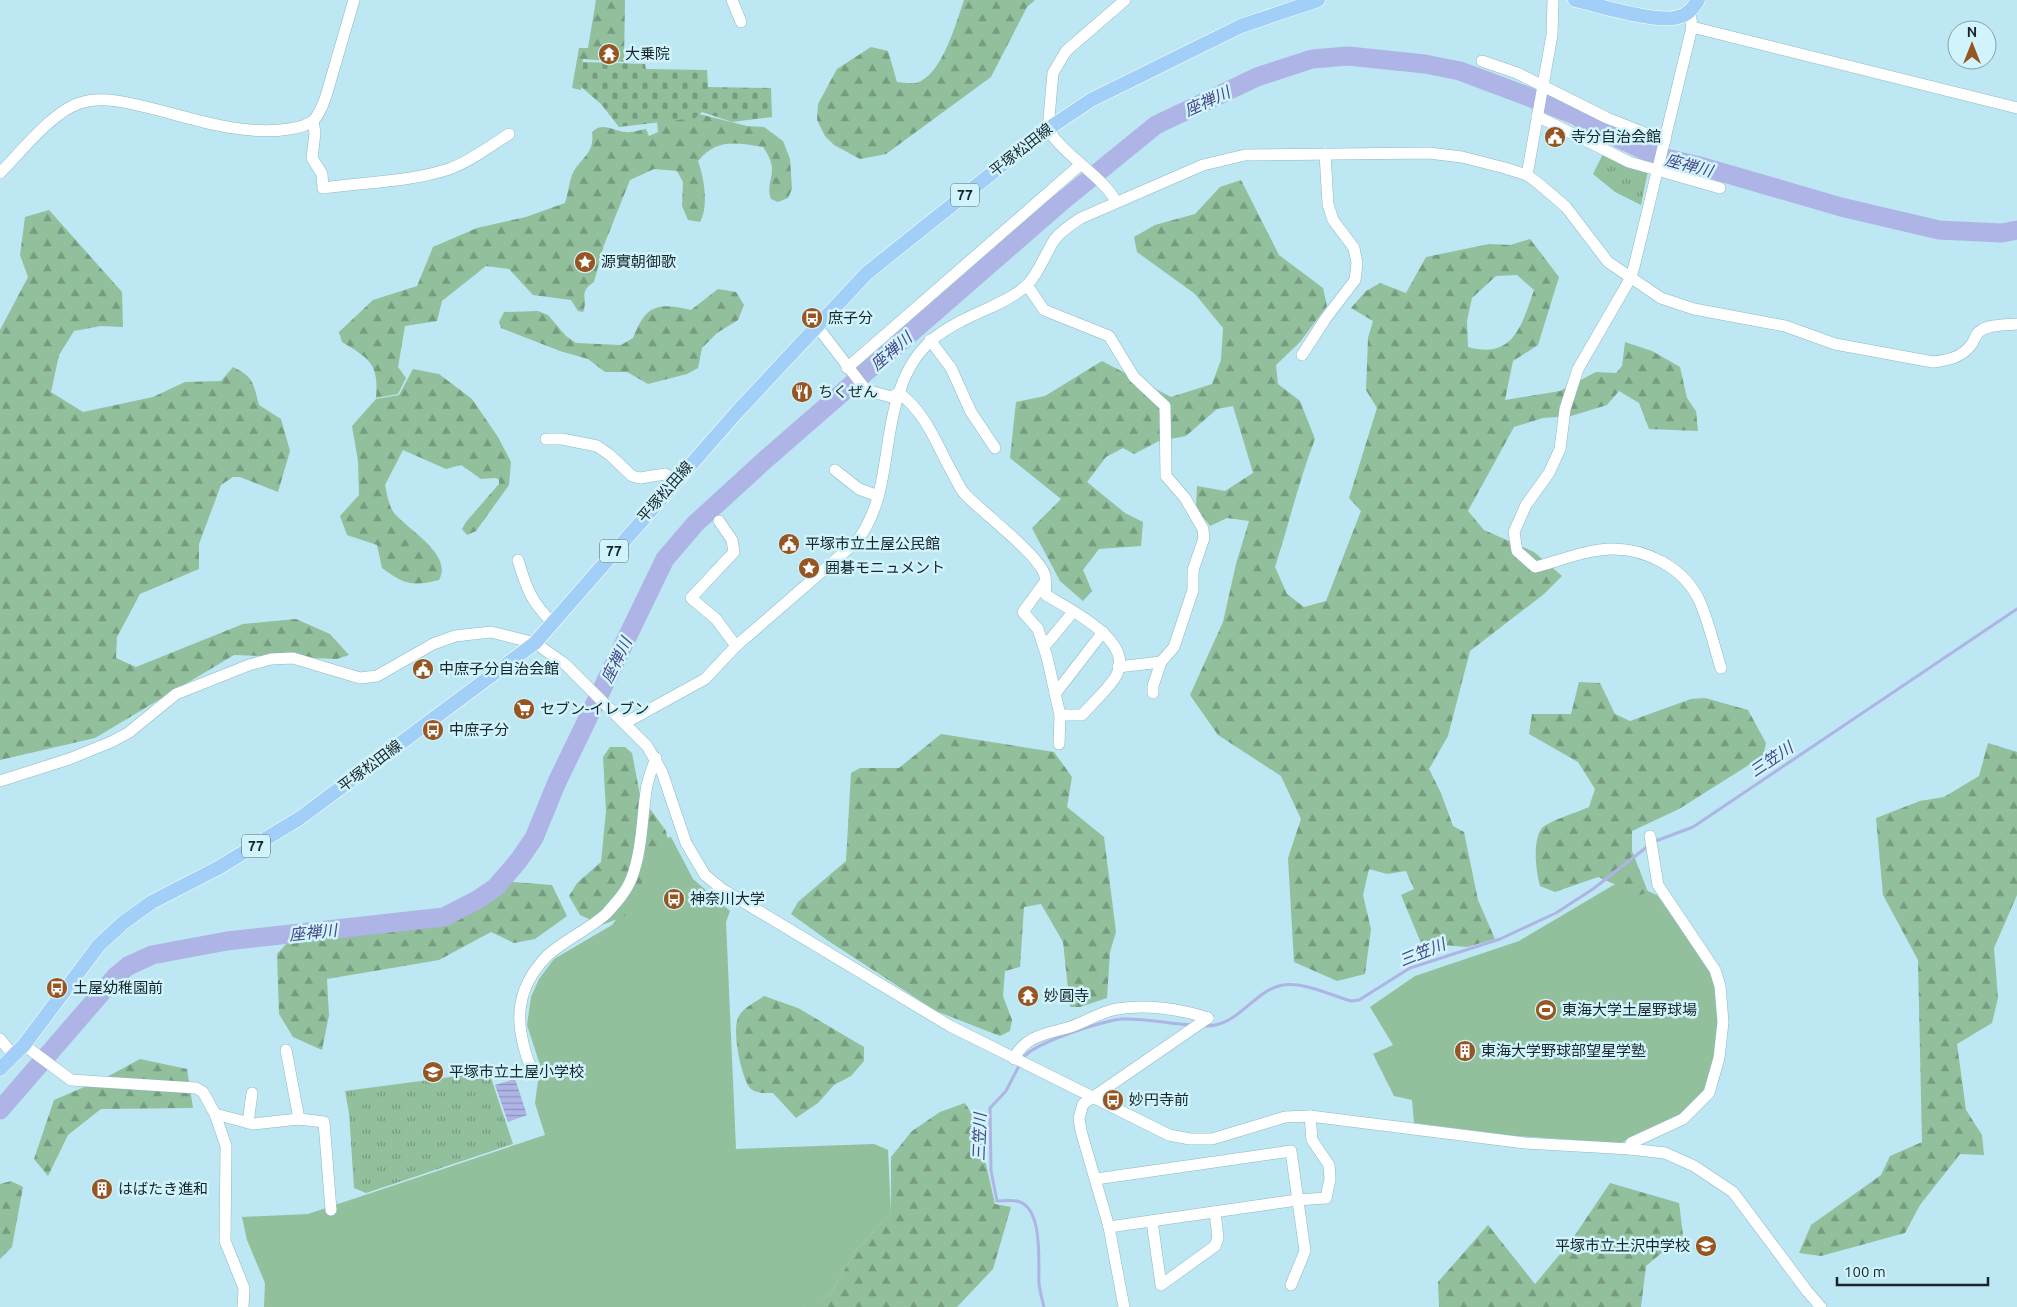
<svg xmlns="http://www.w3.org/2000/svg" width="2017" height="1307" font-family="Ubuntu,'Noto Sans JP',sans-serif">
	<style>
		.green { fill: #92bf9c }
		.forest { fill: url(#forest-firs); fill-rule: evenodd }
		.cemetery { fill: url(#cemetery-stones) }
		.park { fill: url(#park-tufts) }
		.water { fill: url(#water-rules) }
		.lines { fill: none; stroke-linecap: round; stroke-linejoin: round }
		.stream { stroke: #afb4e6; stroke-width: 3 }
		.river { stroke: #afb4e6; stroke-width: 19 }
		.minor-casing { stroke: #8fb8c3; stroke-width: 12 }
		.major-casing { stroke: #fff; stroke-width: 15 }
		.minor { stroke: #fff; stroke-width: 11 }
		.major { stroke: #a2cff8; stroke-width: 14 }
		.labels { text-anchor: middle; stroke-width: 5; stroke-linejoin: round; paint-order: stroke }
		.shield { fill: #d1f3fc; stroke: #4e6469; stroke-width: 1 }
		.shield-label { font-size: 14px; font-weight: bold; fill: #16262a }
		.poi-label { font-size: 15px; fill: #16262a; stroke: #d1f3fc; text-anchor: start }
		.street-label { font-size: 15px; fill: #16262a; stroke: #d1f3fc }
		.water-label { font-size: 16px; font-style: italic; fill: #464785; stroke: #d1f3fc }
	</style>
	<defs>
		<pattern id="forest-firs" width="22" height="20" patternUnits="userSpaceOnUse" patternTransform="scale(1.25)"><rect width="22" height="20" fill="#92bf9c"/><path d="M5 1l3.5 6h-7zM16 11l3.5 6h-7z" fill="#769b7f"/></pattern>
		<pattern id="cemetery-stones" width="16" height="16" patternUnits="userSpaceOnUse" patternTransform="scale(1.25)"><rect width="16" height="16" fill="#92bf9c"/><path d="M2 7V4a2 2 0 0 1 4 0v3zM10 15v-3a2 2 0 0 1 4 0v3z" fill="#769b7f"/></pattern>
		<pattern id="park-tufts" width="24" height="20" patternUnits="userSpaceOnUse" patternTransform="scale(1.25)"><rect width="24" height="20" fill="#92bf9c"/><path d="M3 7l-1-3M5 7V3M7 7l1-3M15 17l-1-3M17 17v-4M19 17l1-3" fill="none" stroke="#769b7f"/></pattern>
		<pattern id="water-rules" width="6" height="5" patternUnits="userSpaceOnUse" patternTransform="scale(1.25)"><rect width="6" height="5" fill="#afb4e6"/><path d="M0 2.5h6" fill="none" stroke="#8d92bb"/></pattern>
	</defs>
	<rect width="100%" height="100%" fill="#bde7f2"/>
	<g class="green">
		<polygon points="671,837 693,879 730,911 726,922 736,1149 874,1144 888,1150 891,1214 856,1250 830,1295 808,1307 264,1307 265,1283 247,1240 242,1217 308,1214 545,1135 535,1103 540,1065 527,1025 531,997 539,979 554,959 612,925 636,893 648,841"/>
		<polygon points="1622,880 1657,895 1711,970 1717,986 1720,1013 1713,1064 1703,1092 1679,1115 1658,1128 1620,1143 1515,1136 1414,1123 1412,1100 1394,1096 1373,1054 1393,1045 1370,1007 1415,976 1519,941"/>
	</g>
	<g class="forest">
		<polygon points="596,0 625,0 624,62 583,59 581,90 572,88 579,48 588,48"/>
		<path d="M 964,0 L 1035,0 L 1027,7 L 991,77 L 886,154 L 860,159 L 834,145 L 825,136 L 817,120 L 818,104 L 837,69 L 871,47 L 888,51 L 897,82 C 902,82 910,84 916,83 C 942,76 956,23 964,0 Z"/>
		<path d="M 695,113 L 747,126 L 764,127 L 783,141 L 790,159 L 792,189 L 788,198 L 778,202 L 771,199 C 764,179 782,174 763,147 C 736,143 717,138 698,161 C 704,178 709,206 700,222 L 688,220 L 682,206 L 683,182 L 677,171 L 654,169 L 630,180 L 604,245 L 594,282 C 577,293 589,298 583,312 L 578,311 L 571,300 L 533,295 L 509,269 L 486,266 L 442,301 L 437,321 L 405,326 L 398,367 L 406,378 L 398,394 L 376,398 C 379,364 370,359 342,342 L 339,332 L 373,300 L 417,286 L 433,247 L 477,228 L 526,217 L 565,203 C 568,194 569,183 572,175 C 580,157 595,155 592,132 C 603,121 613,131 626,132 C 632,133 639,130 646,129 L 649,136 L 658,132 L 657,121 Z"/>
		<path d="M 1241,180 L 1279,255 L 1323,288 L 1327,306 L 1300,342 L 1276,365 L 1278,384 L 1300,401 L 1315,439 C 1299,480 1289,524 1275,567 L 1287,594 L 1304,607 L 1326,601 L 1361,511 L 1349,498 L 1377,408 L 1366,390 L 1368,338 L 1373,321 L 1351,308 L 1366,291 L 1380,283 L 1406,293 L 1426,257 L 1489,244 L 1510,245 L 1530,239 L 1559,277 L 1538,345 L 1513,361 L 1505,400 L 1560,391 L 1596,372 L 1616,373 L 1622,366 L 1625,342 L 1652,351 L 1680,367 L 1687,398 L 1696,411 L 1698,431 L 1649,429 L 1639,403 L 1619,391 L 1607,405 L 1571,416 L 1543,418 L 1514,427 L 1468,511 L 1484,530 L 1534,552 L 1562,576 L 1544,594 L 1470,651 L 1448,736 L 1429,769 L 1441,793 L 1453,826 L 1464,832 L 1478,900 L 1495,939 L 1467,947 L 1421,943 L 1401,895 L 1414,889 L 1406,871 L 1387,874 L 1369,869 L 1363,895 L 1371,929 L 1365,974 L 1337,981 L 1294,962 L 1288,858 L 1301,819 L 1281,776 L 1218,735 L 1190,695 L 1223,622 L 1236,564 L 1249,521 L 1227,518 L 1210,526 L 1196,507 L 1197,486 L 1225,491 L 1253,473 L 1233,406 L 1217,409 L 1186,436 L 1159,441 L 1134,454 L 1123,448 L 1106,457 L 1087,482 L 1125,513 L 1143,522 L 1141,546 L 1099,549 L 1083,570 L 1092,591 L 1083,601 L 1060,581 L 1032,528 L 1061,499 L 1010,458 L 1016,402 L 1045,396 L 1102,361 L 1171,397 L 1212,384 L 1221,360 L 1223,328 L 1195,294 L 1137,252 L 1134,237 L 1155,225 L 1195,214 L 1220,187 ZM 1517,275 L 1534,290 C 1522,324 1514,360 1468,347 L 1467,321 L 1472,298 L 1496,276 Z"/>
		<path d="M 49,210 L 122,292 L 123,327 L 101,326 L 74,331 L 59,355 L 51,392 L 83,412 L 153,397 L 185,382 L 221,381 L 233,367 C 254,377 253,383 259,405 L 281,419 L 290,451 L 278,492 L 240,477 L 233,477 L 221,485 L 199,544 L 199,569 L 140,594 L 117,637 L 116,658 L 136,667 L 243,624 L 296,619 L 330,634 L 349,655 L 337,659 L 234,655 L 95,738 L 0,760 L 0,330 L 28,277 L 20,255 L 25,217 Z"/>
		<path d="M 718,289 L 736,292 L 744,305 L 738,320 L 717,333 L 702,348 L 698,368 L 687,374 L 648,384 L 627,372 L 605,372 L 588,359 L 560,351 L 501,328 L 499,322 L 504,312 L 538,311 L 548,315 L 566,336 L 576,343 L 621,345 L 633,338 C 646,305 657,302 691,310 Z"/>
		<path d="M 413,369 L 439,374 L 472,399 L 498,437 L 511,462 L 509,485 L 476,531 L 467,535 L 462,529 L 466,522 L 499,484 L 499,480 L 496,478 L 481,479 L 461,465 L 446,469 L 403,450 L 385,485 C 387,493 389,508 395,514 C 410,531 453,555 439,580 C 411,587 404,584 382,568 L 377,545 L 347,535 L 340,516 L 359,495 L 358,461 L 352,426 L 376,399 L 399,395 Z"/>
		<path d="M 1579,682 L 1600,683 L 1615,714 L 1630,721 L 1691,699 L 1705,698 L 1748,710 L 1766,743 L 1763,756 L 1679,809 L 1632,831 L 1632,851 L 1648,892 L 1640,895 L 1598,877 L 1555,892 L 1540,886 C 1536,872 1532,841 1542,828 C 1549,821 1578,812 1589,807 L 1595,789 L 1578,762 L 1529,734 L 1532,714 L 1571,714 Z"/>
		<polygon points="941,734 1054,752 1072,777 1067,807 1104,837 1116,932 1110,952 1107,998 1080,1007 1070,1007 1063,942 1041,904 1024,907 1020,967 1005,971 1003,996 1012,1020 1010,1031 1000,1036 936,1011 827,940 791,914 798,902 846,861 851,773 860,768 899,768"/>
		<polygon points="1988,743 2017,752 2017,895 1994,948 1998,998 1992,1023 1957,1044 1966,1110 1982,1135 1984,1155 1960,1154 1920,1205 1905,1233 1821,1256 1799,1253 1811,1225 1881,1175 1890,1156 1922,1142 1918,960 1883,895 1876,818 1920,801 1944,797 1979,776"/>
		<polygon points="610,747 625,747 632,753 640,795 666,831 668,842 663,851 644,856 642,883 625,916 602,925 580,915 569,896 577,883 601,862 606,811 603,757"/>
		<polygon points="513,882 552,885 567,916 535,939 514,943 491,932 439,960 327,979 329,1015 322,1050 293,1037 279,1014 277,954 290,940 340,928 431,916 471,897"/>
		<path d="M 764,996 L 798,1008 L 864,1047 L 864,1061 L 851,1076 L 834,1085 L 818,1103 L 796,1118 L 773,1093 C 765,1093 756,1094 750,1088 C 741,1077 731,1028 739,1016 C 744,1007 756,1002 764,996 Z"/>
		<polygon points="140,1059 187,1069 193,1108 101,1109 68,1135 48,1176 34,1159 54,1100 105,1078"/>
		<polygon points="965,1103 976,1121 995,1204 1011,1207 993,1269 957,1307 806,1307 830,1295 856,1250 891,1214 891,1157 912,1131 940,1112"/>
		<polygon points="11,1181 23,1187 12,1247 0,1259 0,1184"/>
		<polygon points="1610,1183 1679,1203 1683,1235 1646,1266 1641,1307 1439,1307 1438,1282 1488,1225 1535,1284 1571,1241"/>
	</g>
	<polygon class="cemetery" points="583,62 645,64 646,69 707,70 708,87 771,88 772,117 732,122 702,112 695,118 619,127 601,104 580,86"/>
	<g class="park">
		<polygon points="1603,154 1648,171 1641,205 1615,192 1593,174"/>
		<polygon points="489,1072 513,1144 366,1193 354,1188 349,1113 345,1091"/>
	</g>
	<polygon class="water" points="515,1079 527,1115 508,1122 495,1085"/>
	<g class="lines">
		<g class="stream">
			<polyline points="1653,842 1693,827 2017,609"/>
			<path d="M 1203,1026 C 1239,1028 1253,990 1283,985 C 1305,982 1330,995 1351,1001 L 1359,1000 L 1410,968 L 1500,939 L 1556,913 L 1593,889 L 1648,846"/>
			<path d="M 1023,1059 C 1029,1044 1105,1020 1122,1019 C 1145,1018 1169,1024 1192,1025"/>
			<path d="M 1020,1064 L 1006,1091 L 990,1108 L 991,1171 L 997,1201 C 1003,1201 1011,1200 1017,1201 C 1044,1207 1038,1263 1039,1284 C 1040,1291 1042,1300 1044,1307"/>
		</g>
		<polyline class="river" points="0,1110 116,976 128,966 152,955 184,949 227,941 444,917 477,900 496,887 519,860 534,838 557,782 665,559 695,524 766,459 1060,203 1156,125 1257,77 1312,59 1348,56 1425,64 1460,71 1524,95 1577,116 1592,126 1657,156 1700,166 1841,207 1939,230 2002,233 2017,230"/>
		<g class="minor-casing">
			<g id="minor">
				<polyline points="732,0 741,22"/>
				<path d="M 1690,11 L 1692,27 L 1634,267 L 1630,279 L 1578,369 L 1565,409 L 1560,449 L 1549,473 L 1526,505 L 1514,532 L 1517,551 L 1535,567 C 1559,561 1585,550 1610,549 C 1646,548 1685,568 1700,602 C 1709,623 1714,646 1721,668"/>
				<polyline points="1692,27 2017,108"/>
				<polyline points="1482,61 1517,73 1607,118 1665,141"/>
				<polyline points="1537,116 1629,162 1720,188"/>
				<path d="M 313,121 L 315,133 L 312,158 L 322,174 L 323,188 C 364,182 410,182 449,169 C 471,161 490,146 509,134"/>
				<path d="M 0,173 C 20,153 53,111 80,103 C 105,95 133,104 158,110 C 200,121 246,136 289,129 C 297,128 308,125 314,120 C 320,113 323,105 326,96 L 354,0"/>
				<polyline points="1527,175 1552,35 1553,0"/>
				<path d="M 1116,202 C 1106,179 1063,155 1048,129 L 1053,73 L 1066,51 L 1125,0"/>
				<polyline points="1027,285 1044,310 1109,336 1134,377 1165,406 1166,476 1185,498 1203,529 1204,538 1193,570 1193,590 1174,647 1161,662 1153,686 1153,693"/>
				<path d="M 816,325 L 866,390 L 891,397 L 899,393 C 927,414 936,444 953,474 C 957,481 960,489 965,494 C 981,512 1040,555 1045,576 C 1046,582 1045,589 1046,595 C 1067,608 1134,640 1117,674 C 1111,687 1092,703 1082,715 L 1060,715"/>
				<polyline points="930,340 951,368 971,412 995,448"/>
				<polyline points="1302,355 1326,318 1355,280 1357,263 1354,248 1333,220 1328,204 1325,154"/>
				<polyline points="847,368 1080,165"/>
				<polyline points="546,439 562,439 597,446 610,455 632,476 640,478 665,474 676,480"/>
				<polyline points="835,470 859,489 878,496"/>
				<polyline points="719,521 732,540 734,552 691,598 716,619 736,646"/>
				<path d="M 518,560 C 526,587 531,602 552,622"/>
				<polyline points="1045,582 1023,612 1038,629 1047,657 1060,715 1059,744"/>
				<polyline points="1044,647 1073,612"/>
				<polyline points="1118,667 1161,662"/>
				<polyline points="1055,694 1103,632"/>
				<path d="M 625,723 L 705,679 L 736,646 L 857,541 C 890,498 882,442 899,393 C 915,342 944,328 989,308 C 1002,302 1017,295 1028,284 C 1040,271 1045,254 1055,239 C 1062,230 1072,224 1081,218 L 1203,165 L 1245,155 L 1429,153 L 1462,157 L 1505,168 L 1527,175 L 1538,183 L 1566,207 L 1608,262 L 1661,298 L 1694,309 L 1785,326 L 1835,344 L 1933,362 C 1948,360 1961,358 1971,345 C 1974,342 1975,335 1979,332 C 1988,324 2006,325 2017,324"/>
				<polyline points="0,781 69,759 111,742 128,733 176,694 249,665 271,659 293,658 360,678 377,676 433,644 455,636 491,632 535,643 565,664 647,746 662,772 686,843 705,875 722,889 950,1026 1169,1135 1190,1139 1212,1139 1285,1117 1310,1116 1525,1143 1630,1149 1665,1153 1694,1166 1733,1192 1807,1291 1821,1307"/>
				<polyline points="0,1039 14,1056"/>
				<polyline points="24,1045 71,1080 196,1088 203,1092 215,1114 226,1146 225,1241 244,1288 243,1307"/>
				<polyline points="286,1050 299,1119"/>
				<path d="M 1014,1059 C 1024,1036 1046,1034 1067,1028 C 1085,1023 1099,1012 1117,1009 C 1146,1004 1180,1009 1208,1018"/>
				<path d="M 532,1071 C 515,1028 512,992 547,956 C 564,940 588,930 606,914 C 616,903 627,891 632,877 C 642,850 642,819 646,791 C 647,780 652,769 656,758"/>
				<polyline points="215,1114 253,1124 299,1119 324,1122 331,1210"/>
				<polyline points="248,1123 252,1093"/>
				<polyline points="1630,1149 1631,1143 1683,1119 1709,1093 1719,1058 1723,1022 1720,986 1715,970 1658,885 1650,836"/>
				<polyline points="1096,1179 1291,1151 1305,1251 1291,1285"/>
				<polyline points="1152,1221 1161,1285 1215,1246 1218,1238 1215,1212"/>
				<polyline points="1109,1227 1297,1200 1326,1198 1330,1179 1329,1165 1312,1140 1310,1116"/>
				<polyline points="1124,1307 1109,1227 1081,1131 1079,1118 1083,1104 1208,1018"/>
			</g>
		</g>
		<g class="major-casing">
			<g id="major">
				<path d="M 1575,0 C 1598,5 1658,24 1678,17 C 1688,15 1693,8 1698,0"/>
				<polyline points="0,1069 24,1045 99,945 124,922 152,902 218,868 300,818 535,643 737,412 867,273 1042,133 1091,100 1241,26 1318,0"/>
			</g>
		</g>
		<use href="#minor" class="minor"/>
		<use href="#major" class="major"/>
	</g>
	<defs>
		<g id="temple-disc" transform="scale(1.125)"><circle r="9.5" fill="#975522" stroke="#d1f3fc"/><path d="M0-6L5-2H3V0L6.5 2.5H4V6H1.5V3h-3V6H-4V2.5H-6.5L-3 0V-2H-5Z" fill="#fff"/></g>
		<g id="civic-disc" transform="scale(1.125)"><circle r="9.5" fill="#975522" stroke="#d1f3fc"/><path d="M-.6-6.5H3V-4.5H.6V-3L4-1V1h2V6H-6V1h2V-1L-.6-3ZM-1.2 2.5V6h2.4V2.5Z" fill="#fff"/></g>
		<g id="sight-disc" transform="scale(1.125)"><circle r="9.5" fill="#975522" stroke="#d1f3fc"/><path d="M0-6L1.8-2.2L6-1.7L2.9 1.2L3.7 5.4L0 3.3L-3.7 5.4L-2.9 1.2L-6-1.7L-1.8-2.2Z" fill="#fff"/></g>
		<g id="bus-disc" transform="scale(1.125)"><circle r="9.5" fill="#975522" stroke="#d1f3fc"/><path d="M-5-6H5V4H4V6H2V4H-2V6H-4V4H-5ZM-3.5-4V0h7V-4ZM-3.5 1.2v1.5H-2V1.2ZM2 1.2v1.5H3.5V1.2Z" fill="#fff"/></g>
		<g id="restaurant-disc" transform="scale(1.125)"><circle r="9.5" fill="#975522" stroke="#d1f3fc"/><path d="M-5-6h1v4h1v-4h1v4h1v-4h1v5L-1.5 .5V6h-2V.5L-5-1ZM5-6V6H3V1.5H1.5Q1.5-4 5-6Z" fill="#fff"/></g>
		<g id="supermarket-disc" transform="scale(1.125)"><circle r="9.5" fill="#975522" stroke="#d1f3fc"/><path d="M-6-5.5h2.5l.6 2H6L4.5 2H-2.5L-4.4-4H-6ZM-1.5 3.2a1.3 1.3 0 1 0 .1 0ZM3 3.2a1.3 1.3 0 1 0 .1 0Z" fill="#fff"/></g>
		<g id="stadium-disc" transform="scale(1.125)"><circle r="9.5" fill="#975522" stroke="#d1f3fc"/><path d="M0-5a6.5 5 0 1 0 0 10a6.5 5 0 1 0 0-10ZM-3.5-1.8h7v3.6h-7Z" fill="#fff"/></g>
		<g id="building-disc" transform="scale(1.125)"><circle r="9.5" fill="#975522" stroke="#d1f3fc"/><path d="M-4-6H4V6H1V3H-1V6H-4ZM-2.5-4.3h1.7v1.8h-1.7ZM.8-4.3h1.7v1.8H.8ZM-2.5-1h1.7V.8h-1.7ZM.8-1h1.7V.8H.8Z" fill="#fff"/></g>
		<g id="school-disc" transform="scale(1.125)"><circle r="9.5" fill="#975522" stroke="#d1f3fc"/><path d="M0-5L7-2L0 1L-7-2ZM-4 1L0 2.5L4 1V4Q0 6-4 4Z" fill="#fff"/></g>
	</defs>
	<g fill-rule="evenodd">
		<use href="#temple-disc" x="609" y="54"/>
		<use href="#civic-disc" x="1555" y="137"/>
		<use href="#sight-disc" x="585" y="262"/>
		<use href="#bus-disc" x="812" y="318"/>
		<use href="#restaurant-disc" x="802" y="392"/>
		<use href="#civic-disc" x="789" y="544"/>
		<use href="#sight-disc" x="809" y="568"/>
		<use href="#civic-disc" x="423" y="669"/>
		<use href="#supermarket-disc" x="524" y="709"/>
		<use href="#bus-disc" x="433" y="730"/>
		<use href="#bus-disc" x="674" y="899"/>
		<use href="#bus-disc" x="57" y="988"/>
		<use href="#temple-disc" x="1028" y="996"/>
		<use href="#stadium-disc" x="1546" y="1010"/>
		<use href="#building-disc" x="1465" y="1051"/>
		<use href="#school-disc" x="433" y="1072"/>
		<use href="#bus-disc" x="1113" y="1100"/>
		<use href="#building-disc" x="102" y="1189"/>
		<use href="#school-disc" x="1706" y="1246"/>
	</g>
	<g class="labels">
		<g class="shield">
			<rect x="951" y="183.5" width="28" height="23" rx="4"/>
			<rect x="600" y="539.5" width="28" height="23" rx="4"/>
			<rect x="242" y="834.5" width="28" height="23" rx="4"/>
		</g>
		<g class="shield-label">
			<text x="965" y="200">77</text>
			<text x="614" y="556">77</text>
			<text x="256" y="851">77</text>
		</g>
		<g class="poi-label">
			<text x="625" y="59">大乗院</text>
			<text x="1571" y="142">寺分自治会館</text>
			<text x="601" y="267">源實朝御歌</text>
			<text x="828" y="323">庶子分</text>
			<text x="818" y="397">ちくぜん</text>
			<text x="805" y="549">平塚市立土屋公民館</text>
			<text x="825" y="573">囲碁モニュメント</text>
			<text x="439" y="674">中庶子分自治会館</text>
			<text x="540" y="714">セブン-イレブン</text>
			<text x="449" y="735">中庶子分</text>
			<text x="690" y="904">神奈川大学</text>
			<text x="73" y="993">土屋幼稚園前</text>
			<text x="1044" y="1001">妙圓寺</text>
			<text x="1562" y="1015">東海大学土屋野球場</text>
			<text x="1481" y="1056">東海大学野球部望星学塾</text>
			<text x="449" y="1077">平塚市立土屋小学校</text>
			<text x="1129" y="1105">妙円寺前</text>
			<text x="118" y="1194">はばたき進和</text>
			<text x="1690" y="1251" text-anchor="end">平塚市立土沢中学校</text>
		</g>
		<g class="street-label">
			<text transform="translate(1021 150) rotate(-38)" y="5">平塚松田線</text>
			<text transform="translate(665 492) rotate(-49)" y="5">平塚松田線</text>
			<text transform="translate(370 766) rotate(-37)" y="5">平塚松田線</text>
		</g>
		<g class="water-label">
			<text transform="translate(1207 101) rotate(-25)" y="6">座禅川</text>
			<text transform="translate(1689 165) rotate(15)" y="6">座禅川</text>
			<text transform="translate(891 351) rotate(-41)" y="6">座禅川</text>
			<text transform="translate(616 660) rotate(-64)" y="6">座禅川</text>
			<text transform="translate(1771 759) rotate(-34)" y="6">三笠川</text>
			<text transform="translate(313 932) rotate(-6)" y="6">座禅川</text>
			<text transform="translate(1422 952) rotate(-22)" y="6">三笠川</text>
			<text transform="translate(979 1137) rotate(-88)" y="6">三笠川</text>
		</g>
	</g>
	<g transform="translate(1972 45)"><circle r="24" fill="#d1f3fc" stroke="#86a1a8"/>
	<path d="M0-4L9 19L0 12L-9 19Z" fill="#975522"/>
	<text y="-8" font-size="14" font-weight="bold" text-anchor="middle" fill="#16262a">N</text>
	</g>
	<path d="M1837 1277v8h151v-8" fill="none" stroke="#16262a" stroke-width="2.5"/>
	<text x="1844" y="1277" font-size="15" fill="#16262a" stroke="#d1f3fc" stroke-width="4" paint-order="stroke">100 m</text>
</svg>
